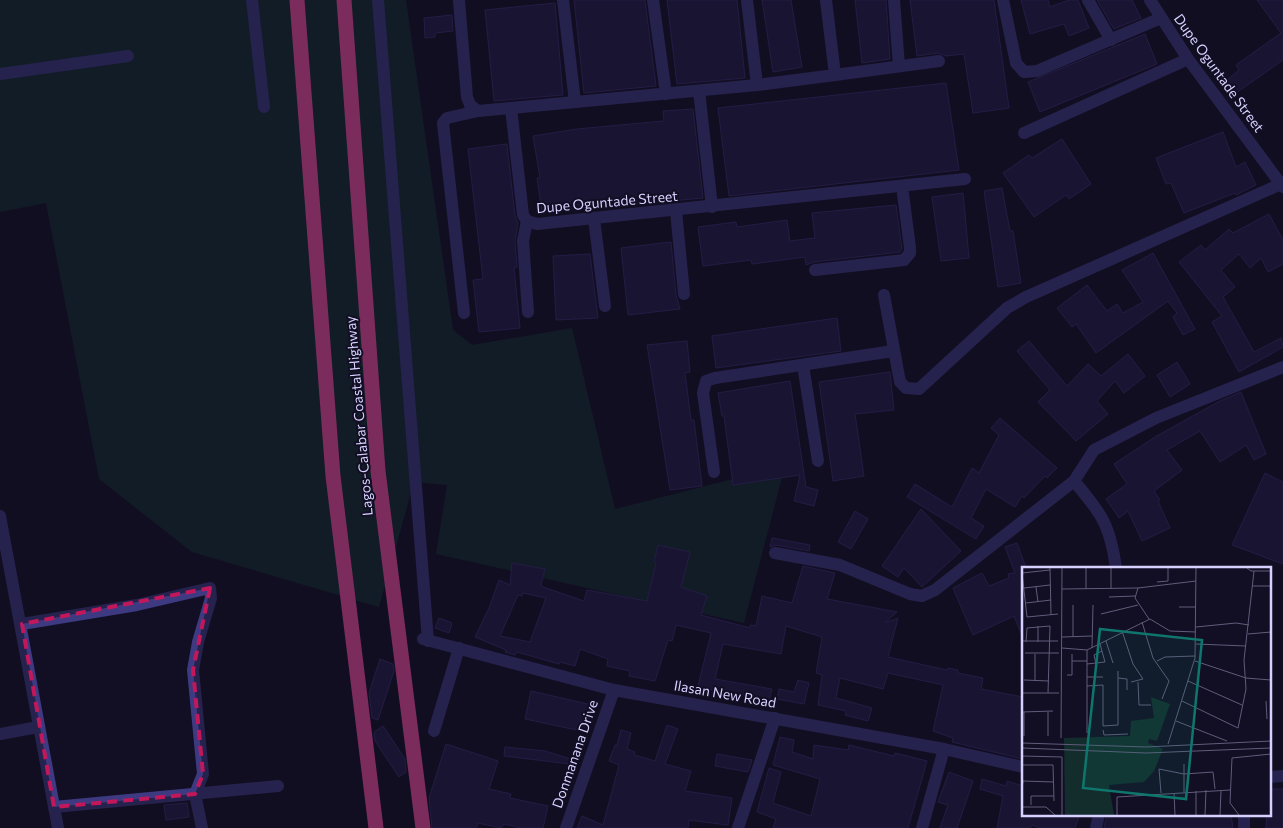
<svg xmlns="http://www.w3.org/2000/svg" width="1283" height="828" font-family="Commissioner,sans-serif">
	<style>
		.green { fill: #122d2c }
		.building { fill: #231b43; stroke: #3a2d6f; fill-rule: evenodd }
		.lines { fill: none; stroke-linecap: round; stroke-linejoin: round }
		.minor { stroke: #3d3a81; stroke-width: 12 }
		.highway { stroke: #fb4fa2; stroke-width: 15 }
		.marked { fill: none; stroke: #c2185b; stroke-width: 4; stroke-dasharray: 10 6; stroke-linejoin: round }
		.labels { text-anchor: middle; stroke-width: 4; stroke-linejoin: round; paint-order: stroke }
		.street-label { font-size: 14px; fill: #d6d1fe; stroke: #120e23 }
		.inset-road { fill: none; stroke: #605c7b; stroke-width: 1 }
		.view { fill: #0f766e; fill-opacity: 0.15; stroke: #0f766e; stroke-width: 2.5 }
		.inset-edge { fill: none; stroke: #d6d1fe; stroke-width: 2.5 }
	</style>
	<rect width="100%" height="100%" fill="#120e23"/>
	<polygon class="green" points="0,0 406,0 453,330 472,345 572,328 615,509 785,466 744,623 436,554 447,485 414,482 379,607 192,552 99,479 46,203 0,212"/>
	<g class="building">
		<polygon points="574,0 645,0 656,86 584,93"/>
		<polygon points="667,0 737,0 745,78 677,84"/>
		<polygon points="762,0 791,0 802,67 773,72"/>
		<polygon points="855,0 886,0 890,59 862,63"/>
		<polygon points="910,0 994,0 1009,108 973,113 964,54 946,56 938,53 917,56"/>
		<polygon points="1021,0 1048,0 1050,7 1069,0 1078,0 1089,28 1069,36 1064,24 1030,34"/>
		<polygon points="1097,0 1132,0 1141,18 1114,29"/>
		<polygon points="1257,0 1283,0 1283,60 1236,93 1225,82 1239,70 1236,65 1281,33"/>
		<polygon points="555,3 563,95 494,101 485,10"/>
		<polygon points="452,15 453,31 435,33 435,37 425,38 424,18"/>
		<polygon points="1145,34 1157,64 1040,112 1028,82"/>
		<polygon points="946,83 959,170 729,196 718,108"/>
		<polygon points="693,109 703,198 584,209 584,207 542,213 537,178 540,178 533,136 577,129 664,121 663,111"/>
		<polygon points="1223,132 1236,167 1245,162 1256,185 1236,195 1235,193 1184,213 1171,183 1166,184 1156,158"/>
		<polygon points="1062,139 1091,184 1069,199 1066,195 1034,217 1003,173 1029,155 1032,158"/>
		<polygon points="507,144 515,216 518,223 515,241 517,267 514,268 520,328 479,332 473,280 483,279 468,149"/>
		<polygon points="1002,188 1010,231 1013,231 1021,283 998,287 984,191"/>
		<polygon points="963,193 969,258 941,261 932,197"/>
		<polygon points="896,205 902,249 900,252 814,262 806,265 805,257 752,264 751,260 703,266 698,227 736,222 737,227 787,220 790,241 815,238 812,213"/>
		<polygon points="1269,214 1283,240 1283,264 1268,272 1261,258 1250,268 1239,254 1221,270 1235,287 1223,297 1254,352 1281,338 1283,347 1239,372 1212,322 1222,316 1179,262 1201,245 1205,250 1229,229 1233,233"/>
		<polygon points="671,242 676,295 680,309 628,315 621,248"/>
		<polygon points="1153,253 1195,329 1183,335 1173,317 1177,313 1168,301 1096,353 1076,324 1072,327 1057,308 1087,285 1107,311 1117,304 1123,313 1143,302 1122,270"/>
		<polygon points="590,254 598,318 556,320 553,256"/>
		<polygon points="837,318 841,351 716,368 712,336"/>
		<polygon points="687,341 690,372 685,373 691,420 694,420 702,486 670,490 647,345"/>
		<polygon points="1029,341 1067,386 1088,364 1101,376 1128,354 1145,376 1124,393 1115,381 1097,401 1108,414 1076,441 1038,402 1050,390 1017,351"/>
		<polygon points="1177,362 1190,384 1170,397 1157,375"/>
		<polygon points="890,372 894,410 855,414 864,476 833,481 819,382"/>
		<polygon points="790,381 806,487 818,490 814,506 794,501 800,475 733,485 724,416 722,416 718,393"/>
		<polygon points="1241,392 1266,454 1254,460 1246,445 1220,462 1200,431 1167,450 1182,470 1154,491 1160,500 1158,501 1170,528 1142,541 1128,511 1119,518 1106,499 1127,484 1114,464 1155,437 1218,402"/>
		<polygon points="1000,418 1057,468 1047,478 1045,476 1024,498 1022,496 1015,507 986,489 971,518 984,526 976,539 907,497 915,484 952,507 972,468 979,473 999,435 991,428"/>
		<polygon points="1265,473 1283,482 1283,564 1232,545"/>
		<polygon points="921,509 961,551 922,587 904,568 898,577 882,566"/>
		<polygon points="855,511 868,519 851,549 838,542"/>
		<polygon points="772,538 810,545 809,551 776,545 770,547"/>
		<polygon points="1017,543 1026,568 1023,568 1023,638 1014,616 973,635 953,588 982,573 989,586 1009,578 1008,574 1015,573 1005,547"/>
		<path d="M 658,545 L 690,552 L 681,587 L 707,596 L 701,615 L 750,628 L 750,625 L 756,626 L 762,596 L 792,603 L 803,566 L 835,573 L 827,599 L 897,612 L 885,623 L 898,618 L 888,657 L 947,670 L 948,668 L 958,670 L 958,673 L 983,678 L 981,689 L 1023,697 L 1023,759 L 952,742 L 953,738 L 933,731 L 943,685 L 888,673 L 883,689 L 840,678 L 836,698 L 872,708 L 868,721 L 845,715 L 846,711 L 818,705 L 822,675 L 816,673 L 822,637 L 786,626 L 781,654 L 723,644 L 715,679 L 772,689 L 769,701 L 742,694 L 724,693 L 698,686 L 711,633 L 676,625 L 672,641 L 668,640 L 655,681 L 629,676 L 630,671 L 607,666 L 608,659 L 580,649 L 575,666 L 560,662 L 559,664 L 517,652 L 515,655 L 505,652 L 506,650 L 475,637 L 489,608 L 499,580 L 510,585 L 512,563 L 545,569 L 541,585 L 543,587 L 584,601 L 587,590 L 647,601 L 656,563 L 654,562 ZM 523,593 L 546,598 L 530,642 L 500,636 L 518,595 L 522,596 Z"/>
		<polygon points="439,618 452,623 449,633 435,628"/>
		<polygon points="380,659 393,664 394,671 378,720 372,718 369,693"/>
		<polygon points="798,680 809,683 804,704 777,699 779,689 794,692"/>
		<polygon points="531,691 592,705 586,732 525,719"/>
		<polygon points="667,725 678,729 665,764 691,771 685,791 732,798 728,825 689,820 688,828 577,828 582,816 603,825 619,765 609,761 615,745 617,745 621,730 631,733 627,749 635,752 634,755 655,761"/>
		<polygon points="383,726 405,759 406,772 399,777 375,741 374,732"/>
		<polygon points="780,737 794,740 792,752 813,759 814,745 848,750 849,745 894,756 895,753 927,761 908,828 773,828 776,819 757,812 769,768 781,772 773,803 811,816 820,779 773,765"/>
		<polygon points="446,744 498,761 489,789 511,794 510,798 548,806 543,828 522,828 504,824 501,828 478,823 476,828 432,828 429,798"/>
		<polygon points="505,747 545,751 571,759 570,764 504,756"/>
		<polygon points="717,754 752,760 748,772 715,766"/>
		<polygon points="949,772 973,781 957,828 940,828 948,805 938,802"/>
		<polygon points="982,779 1006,786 1007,781 1023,786 1023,814 1080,814 1075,828 1041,828 1032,825 1030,828 997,828 1003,796 980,789"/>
		<polygon points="1269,789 1283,789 1283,828 1266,828 1267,814 1269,814"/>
		<polygon points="187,803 189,817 166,820 164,805"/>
		<polygon points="1107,814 1213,814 1214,816 1231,814 1233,828 1104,828"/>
	</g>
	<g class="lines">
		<g class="minor">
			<polyline points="252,0 264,107"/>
			<polyline points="378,0 428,641"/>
			<polyline points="563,0 575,102"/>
			<polyline points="653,0 666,94"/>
			<polyline points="747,0 757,85"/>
			<polyline points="826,0 835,75 757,85 511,108 523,215 527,221 537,224 965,179"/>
			<polyline points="894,0 899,66"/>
			<polyline points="1003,0 1016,63 1024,72 1037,71 1161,18"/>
			<polyline points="1088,0 1111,40"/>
			<polyline points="1150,0 1188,59 1283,187"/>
			<polyline points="459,1 467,97 470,105 478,111 511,108"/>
			<polyline points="0,74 128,56"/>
			<polyline points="835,75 939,61"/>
			<polyline points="699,91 712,207"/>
			<polyline points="1024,133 1188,59"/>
			<polyline points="676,211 684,294"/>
			<polyline points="594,219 605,306"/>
			<polyline points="527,221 523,241 528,312"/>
			<polyline points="815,270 904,260 910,253 910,248 902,186"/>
			<polyline points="884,295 900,382 906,388 919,389 1007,308 1026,297 1281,184"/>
			<polyline points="464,313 443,123 447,118 478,111"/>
			<polyline points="803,365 818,461"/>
			<polyline points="714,472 703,393 706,381 715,378 893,351"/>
			<path d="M 1074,481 C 1102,514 1110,525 1116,568"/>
			<polyline points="0,516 58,828"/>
			<polyline points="775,553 840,565 910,594 922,596 935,590 1074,481 1094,450 1156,418 1283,367"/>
			<polyline points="22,624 137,605 210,588 211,598 198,642 193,670 203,774 195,794 202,828"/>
			<polyline points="423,639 614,690 944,749 1023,767"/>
			<polyline points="434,731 459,648"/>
			<polyline points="0,734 38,727"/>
			<polyline points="1269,777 1283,776"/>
			<polyline points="54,807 278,786"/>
			<polyline points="566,828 614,690"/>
			<polyline points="738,828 775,718"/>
			<polyline points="922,828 944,749"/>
			<polyline points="1096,828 1099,814"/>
			<polyline points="1244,828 1244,814"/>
		</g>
		<g class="highway">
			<polyline points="297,0 333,476 376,828"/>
			<polyline points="344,0 378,471 423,828"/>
		</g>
	</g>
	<path d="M0 0H1283V828H0ZM 210,588 L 193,670 L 203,774 L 195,794 L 54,807 L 22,624 Z" fill="#120e23" fill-opacity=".55" fill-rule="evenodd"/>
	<path class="marked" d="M 210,588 L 193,670 L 203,774 L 195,794 L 54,807 L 22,624 Z"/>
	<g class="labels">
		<g class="street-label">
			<text transform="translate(1219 73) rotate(54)" y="5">Dupe Oguntade Street</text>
			<text transform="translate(607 202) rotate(-5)" y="5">Dupe Oguntade Street</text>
			<text transform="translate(359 416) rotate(-95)" y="5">Lagos-Calabar Coastal Highway</text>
			<text transform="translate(725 694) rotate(10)" y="5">Ilasan New Road</text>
			<text transform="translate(575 754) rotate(-71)" y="5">Donmanana Drive</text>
		</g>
	</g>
	<g transform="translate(1022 567)">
		<rect width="249" height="249" fill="#120e23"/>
		<path d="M 129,130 L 148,137 L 135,174 L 127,172 L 126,176 L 141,182 L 132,204 L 122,215 L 87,218 L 92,248 L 43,248 L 42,171 L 108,169 L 109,154 L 132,151 Z" fill="#122d2c"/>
		<path class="inset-road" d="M 28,1 L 29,48M 89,1 L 89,22M 225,1 L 229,4 L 249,4M 0,6 L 5,50 L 36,47M 0,6 L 28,3M 135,15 L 146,14 L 146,1M 230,19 L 249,19M 14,20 L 16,35M 2,21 L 28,18M 116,21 L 113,31 L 127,52M 40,22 L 116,21 L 174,14M 64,22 L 64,1M 87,30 L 113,29M 4,36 L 29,33M 51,38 L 51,70M 157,40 L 174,40M 79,47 L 116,38M 120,55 L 131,91 L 147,114 L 140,132M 16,59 L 16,75M 174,60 L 214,56 L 227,58M 100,64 L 111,97 L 121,112 L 109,115M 226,67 L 249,65M 40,70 L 70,69M 0,74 L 36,74M 84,74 L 91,96M 4,75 L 5,61 L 28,59 L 26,126M 174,77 L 224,79M 40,81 L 65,83M 70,81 L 71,38M 3,86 L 37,86M 13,87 L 13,113M 50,87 L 50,94 L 65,94M 135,94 L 143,90 L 173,89M 173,94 L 224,111 L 249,113M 65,97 L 83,95 L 78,77M 74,97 L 72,88 L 80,84M 96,104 L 96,158 L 81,159 L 81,118 L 65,119 L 65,83 L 128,52 L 148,64 L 174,65M 45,108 L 50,108 L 50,94M 65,110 L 81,110M 96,111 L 105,112 L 105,123M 2,113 L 27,114M 166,114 L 220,138M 116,115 L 117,138 L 129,138M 0,126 L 37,126M 160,134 L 216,161 L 224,122 L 222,93 L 232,4M 244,134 L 245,152M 0,145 L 31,144M 2,145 L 2,169M 26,145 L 26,169M 154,154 L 205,174M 81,163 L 82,168 L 106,167M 65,166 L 65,119M 39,171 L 40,1M 0,176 L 124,180 L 249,174M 146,177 L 173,91 L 174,1M 0,181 L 124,186 L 249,181M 0,189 L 40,190 L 40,248M 0,198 L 31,198 L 32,234M 0,223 L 1,214 L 32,215M 162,225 L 162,197M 139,226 L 137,202 L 162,207 L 191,205 L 193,222M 152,226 L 153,248M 9,238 L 9,229 L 32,229M 0,240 L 24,240 L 33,248M 95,248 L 95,230 L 208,223M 174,248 L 174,224M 183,248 L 184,223M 198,248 L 199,224M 217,248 L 208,236 L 210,191 L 249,187"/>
		<path class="view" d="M 78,62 L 180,73 L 164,232 L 61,221 Z"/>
		<rect width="249" height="249" class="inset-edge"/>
	</g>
</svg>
